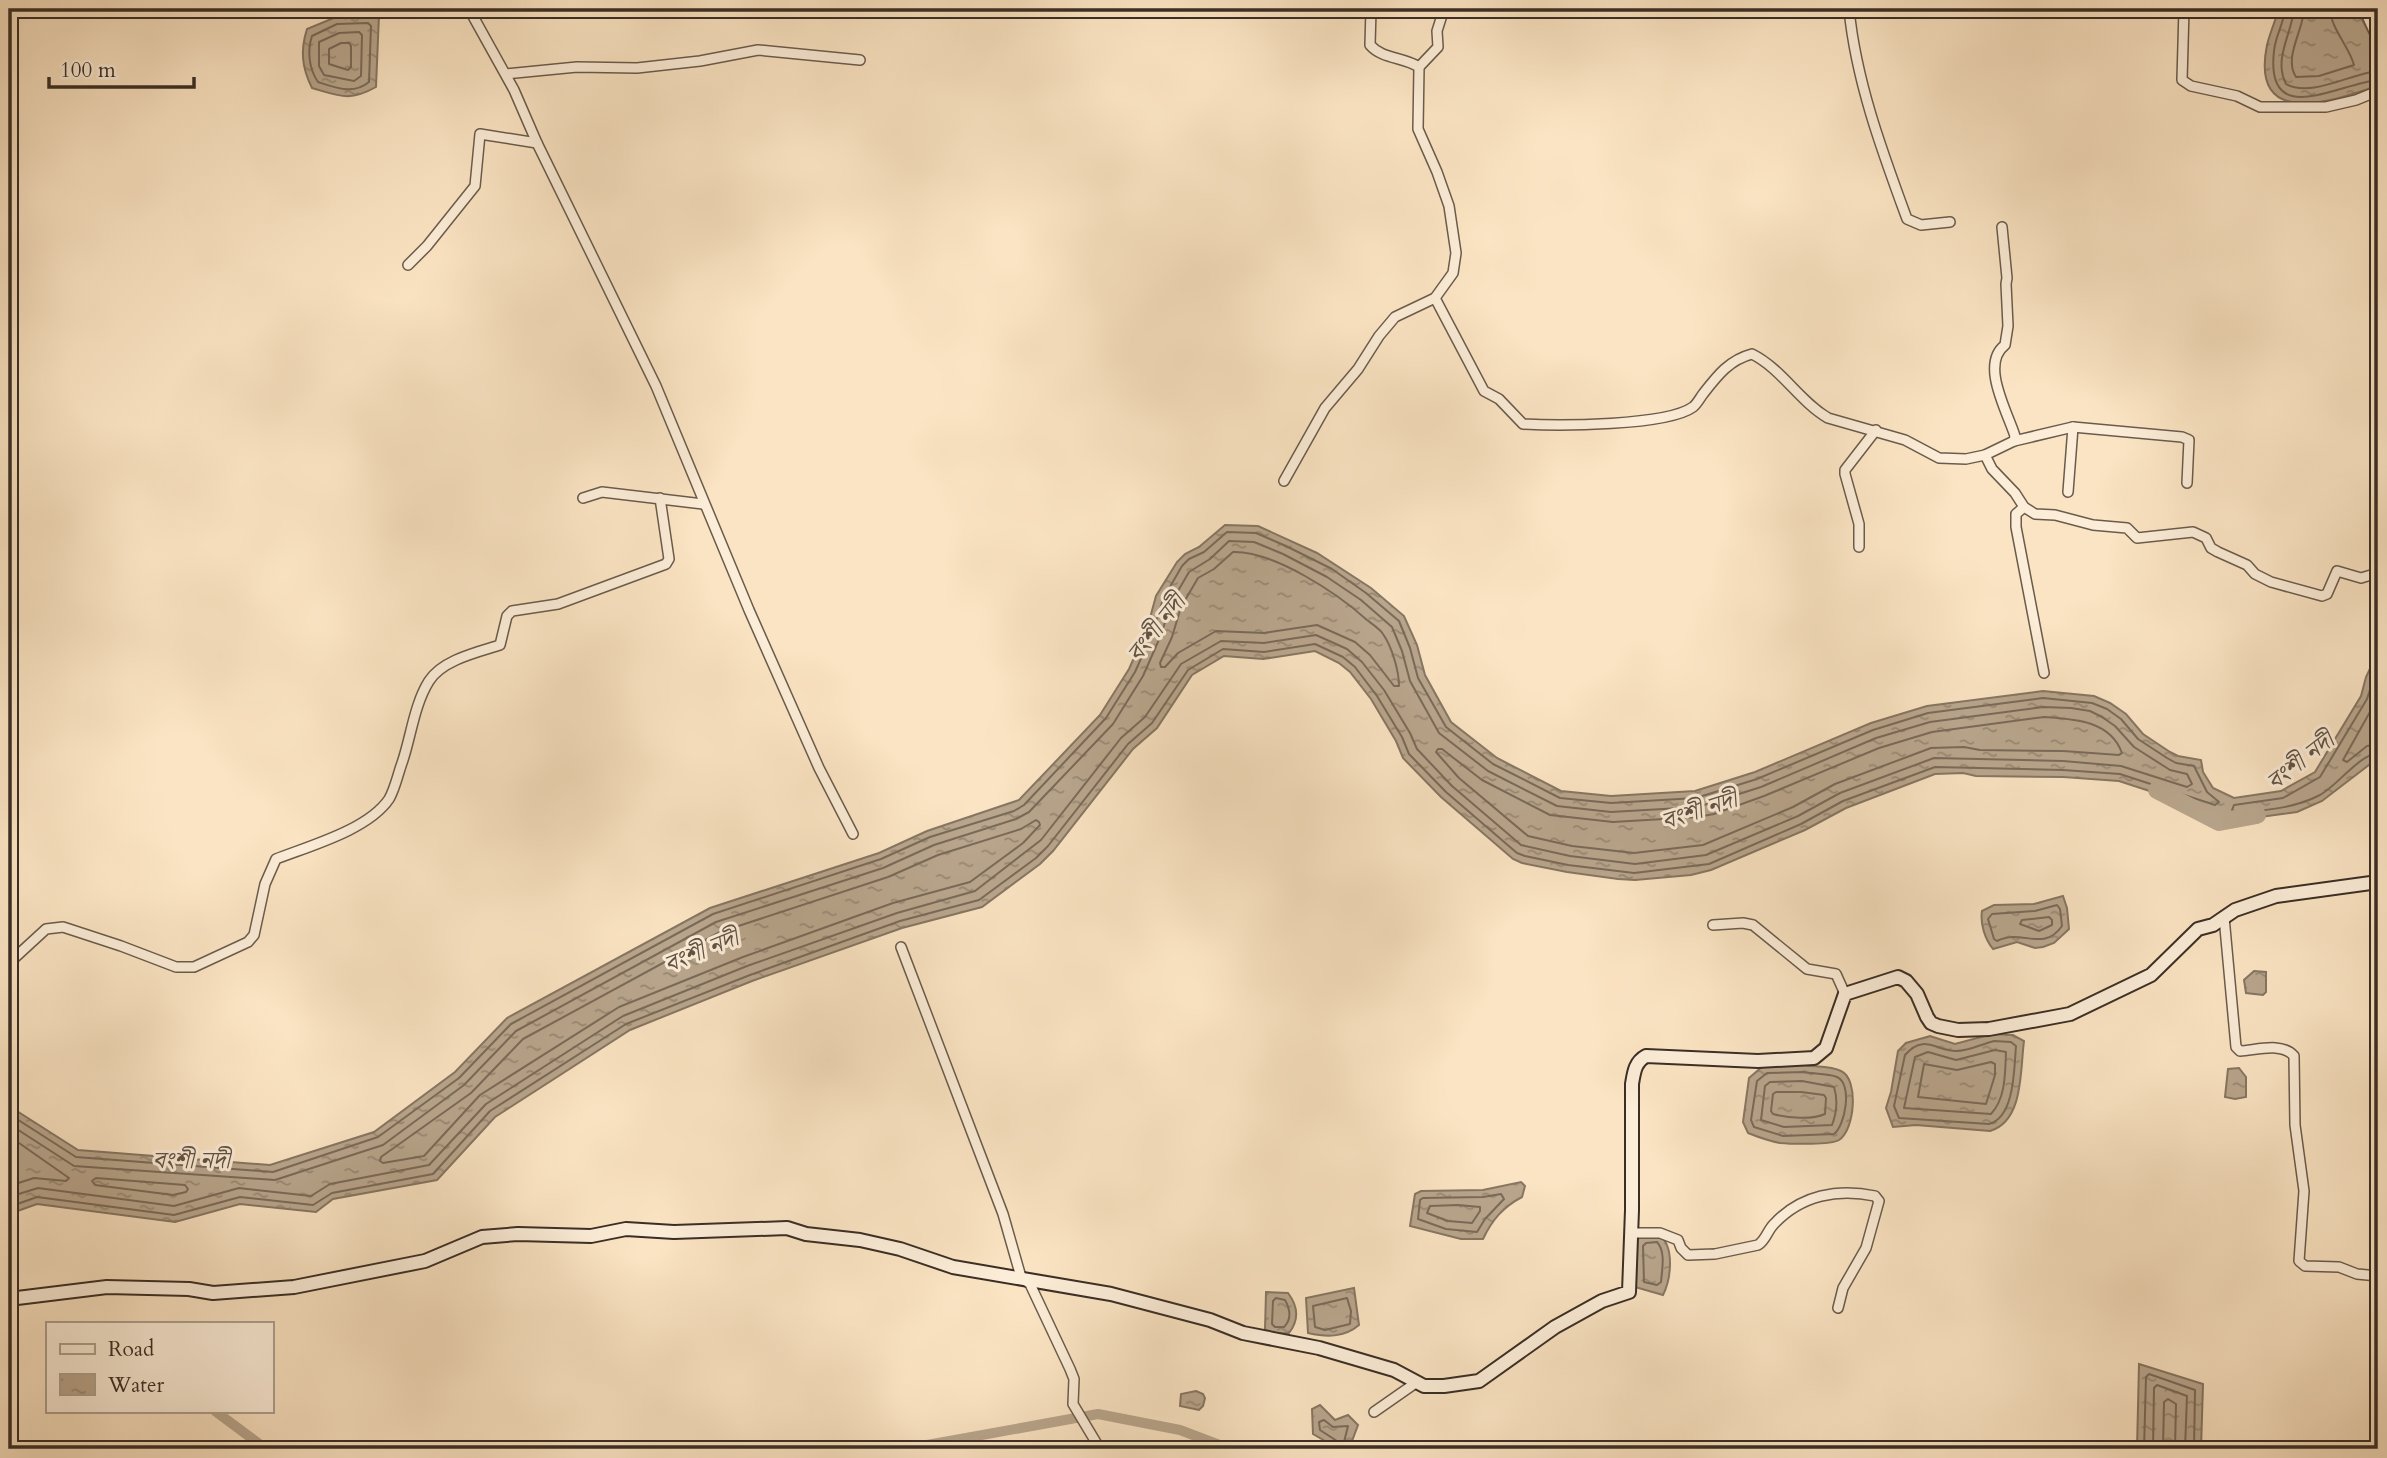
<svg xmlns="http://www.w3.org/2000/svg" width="2387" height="1458" font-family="Cardo,'Noto Serif Bengali',serif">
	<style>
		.water { fill: url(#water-ripples); stroke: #867663; stroke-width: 2 }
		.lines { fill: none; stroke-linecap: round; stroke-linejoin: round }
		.shore { stroke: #7a6a59; stroke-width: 2 }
		.canal { stroke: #b9a68d; stroke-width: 10 }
		.river { stroke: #b9a68d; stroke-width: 18 }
		.street-casing { stroke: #6a5c4c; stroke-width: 12 }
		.secondary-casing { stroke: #3a2e25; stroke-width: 16 }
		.street { stroke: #fcedd8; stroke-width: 9 }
		.secondary { stroke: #fcedd8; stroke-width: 12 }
		.labels { text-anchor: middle; stroke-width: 6; stroke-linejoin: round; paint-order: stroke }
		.water-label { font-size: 24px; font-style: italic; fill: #605244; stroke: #fcedd8 }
	</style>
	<defs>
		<pattern id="water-ripples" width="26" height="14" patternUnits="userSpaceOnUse" patternTransform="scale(1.75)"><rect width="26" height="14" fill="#b9a68d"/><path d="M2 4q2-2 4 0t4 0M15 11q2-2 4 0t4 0" fill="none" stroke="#978873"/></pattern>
	</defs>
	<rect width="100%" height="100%" fill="#fbe4c3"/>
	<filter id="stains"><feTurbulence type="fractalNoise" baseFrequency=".00286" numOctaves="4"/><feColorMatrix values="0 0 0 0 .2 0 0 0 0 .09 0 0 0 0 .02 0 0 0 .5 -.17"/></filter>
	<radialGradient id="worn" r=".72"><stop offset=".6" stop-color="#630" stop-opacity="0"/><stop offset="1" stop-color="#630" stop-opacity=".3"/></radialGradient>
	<g class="water">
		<path d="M 2279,9 L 2355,9 C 2371,32 2383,58 2377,86 C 2331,102 2250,129 2267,45 C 2270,33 2275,21 2279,9 Z"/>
		<path d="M 379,15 L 376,87 C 349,102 340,96 312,88 C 302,68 300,51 307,29 L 336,17 Z"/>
		<polygon points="1225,525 1258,526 1317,553 1371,588 1404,616 1417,645 1425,675 1451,722 1497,758 1561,791 1611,796 1695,791 1755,772 1871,723 1927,706 2043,691 2094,696 2110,703 2126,714 2143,734 2170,752 2178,756 2201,760 2203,772 2213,788 2234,798 2281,791 2315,772 2361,696 2366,677 2378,652 2378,758 2322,801 2297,812 2238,820 2119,781 2063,777 1976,776 1963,773 1935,774 1846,808 1805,830 1711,870 1691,875 1635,880 1618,879 1567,872 1522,863 1513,859 1441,797 1403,758 1396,741 1371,699 1350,672 1339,663 1315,651 1263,659 1224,656 1192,675 1157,728 1133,749 1053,851 1040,864 982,907 902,928 752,981 630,1030 495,1117 437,1180 333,1199 316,1212 240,1204 175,1222 37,1204 9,1214 9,1106 78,1150 270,1165 374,1132 455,1072 507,1018 710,908 879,853 927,831 1019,800 1100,715 1129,669 1147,629 1156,596 1177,562 1185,554 1199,547"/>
		<path d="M 2063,896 L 2067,908 L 2069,929 L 2054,943 L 2043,947 L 2035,948 L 2017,942 L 1993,949 C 1985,939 1980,924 1982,911 L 1994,905 L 2034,904 Z"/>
		<polygon points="2254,971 2266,972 2266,992 2263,995 2246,993 2244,980"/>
		<path d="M 1992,1034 L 2013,1035 L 2024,1041 C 2020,1070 2024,1121 1990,1131 L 1916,1125 L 1893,1127 L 1886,1108 L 1891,1092 L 1898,1051 L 1906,1043 L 1930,1036 L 1955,1044 Z"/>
		<path d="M 1803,1065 C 1814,1067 1831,1066 1841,1071 C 1859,1079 1855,1130 1839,1140 C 1831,1145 1791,1144 1780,1143 C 1769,1141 1758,1137 1748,1133 L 1743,1122 L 1749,1078 L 1763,1066 Z"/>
		<polygon points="2239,1068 2246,1077 2246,1097 2235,1099 2225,1097 2228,1069"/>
		<path d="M 1521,1182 L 1525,1186 L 1522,1197 C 1503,1207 1492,1220 1483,1239 L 1461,1239 L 1410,1226 L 1415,1194 L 1421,1191 L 1483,1190 Z"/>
		<path d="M 1659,1235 C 1675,1246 1671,1279 1663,1295 L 1635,1287 L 1635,1241 L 1643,1236 Z"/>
		<path d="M 1354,1288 L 1359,1325 C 1344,1338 1326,1337 1308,1333 L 1306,1298 Z"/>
		<path d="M 1266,1292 L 1288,1293 C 1298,1306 1299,1320 1289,1333 L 1271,1334 L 1265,1329 Z"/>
		<polygon points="2139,1364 2203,1384 2201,1449 2137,1449"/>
		<polygon points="1196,1391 1203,1394 1205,1398 1203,1406 1199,1410 1180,1406 1181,1394"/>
		<polygon points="1320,1405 1335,1420 1348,1415 1358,1425 1349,1449 1339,1449 1313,1434 1312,1409"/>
	</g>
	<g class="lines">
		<g class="shore">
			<path d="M 2285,9 C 2284,23 2275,37 2274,51 C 2265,130 2337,84 2378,80"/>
			<path d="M 2294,9 C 2292,33 2273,59 2286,84 C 2311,98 2352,73 2378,71"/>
			<path d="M 2304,9 C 2304,29 2283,58 2296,77 L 2319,76 L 2354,65 C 2349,46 2331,29 2330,9"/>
			<path d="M 337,24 L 368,23 L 371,26 L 369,82 C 353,95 336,88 318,82 C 309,69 307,51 312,36 Z"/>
			<polygon points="339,33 359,32 362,35 361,76 354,81 324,75 319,66 319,42"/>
			<polygon points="341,43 349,43 351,46 351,67 348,70 329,64 329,49"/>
			<path d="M 1233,552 C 1274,551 1337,593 1367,620 C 1372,624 1380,629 1383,634 C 1392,647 1399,671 1399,686 L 1394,686 L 1370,655 L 1355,642 L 1317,625 L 1264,633 L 1216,631 L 1178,653 L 1165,667 L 1161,667 L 1160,663 L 1172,637 L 1181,607 L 1198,578 L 1214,569 Z"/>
			<path d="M 2378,665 L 2367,699 L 2320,777 L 2283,798 L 2234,805 L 2232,810 L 2239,813 C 2267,810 2295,808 2320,795 C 2338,785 2359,755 2378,753"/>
			<polyline points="2378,691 2375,703 2343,760 2347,762 2367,746 2378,744"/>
			<path d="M 2044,717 C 2073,719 2110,720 2122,753 L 2119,755 L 2063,751 L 1980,750 L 1964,747 L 1931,748 L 1835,784 L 1793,807 L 1703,845 L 1634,853 L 1572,846 L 1528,836 L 1459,778 L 1436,752 L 1438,749 L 1442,749 L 1482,780 L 1550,815 L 1613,822 L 1697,817 L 1714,814 L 1764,796 L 1879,748 L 1932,732 Z"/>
			<polygon points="1036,820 1039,822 1040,825 1023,843 970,882 893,903 743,957 619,1007 480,1095 424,1156 383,1163 380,1161 381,1157 471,1093 523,1039 720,932 888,877 938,855 1021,829"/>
			<path d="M 2057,905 L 2060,909 L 2062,926 C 2043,953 2022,928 1997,941 L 1994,939 L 1988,919 L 1992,914 L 2035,911 Z"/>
			<polygon points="2049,917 2052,920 2052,925 2039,931 2020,924 2022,920"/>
			<path d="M 1994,1041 L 2011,1042 L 2016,1046 C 2014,1068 2015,1117 1989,1124 L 1899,1118 L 1894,1106 L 1905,1055 C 1924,1033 1936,1051 1956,1051 C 1969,1051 1982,1044 1994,1041 Z"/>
			<path d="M 1995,1050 L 2006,1052 C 2005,1073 2006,1098 1991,1114 L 1904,1108 L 1915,1057 L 1928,1052 L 1956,1060 Z"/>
			<polygon points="1991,1062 1995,1064 1995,1075 1986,1104 1918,1097 1924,1064 1957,1070"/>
			<path d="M 1803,1072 C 1813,1074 1828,1073 1837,1077 C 1853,1084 1845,1126 1834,1134 L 1783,1136 L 1754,1127 L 1751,1120 L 1757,1081 L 1767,1073 Z"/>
			<path d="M 1802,1081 L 1834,1087 C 1838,1100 1837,1112 1832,1125 L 1784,1127 L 1761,1120 L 1765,1086 L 1770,1082 Z"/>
			<path d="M 1776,1092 L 1801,1092 L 1824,1095 L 1826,1098 L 1825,1114 C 1812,1120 1788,1118 1773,1114 L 1771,1111 L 1773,1094 Z"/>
			<polyline points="9,1114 76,1157 273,1172 378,1137 459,1078 511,1024 713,914 881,859 930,837 1014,811 1024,805 1106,718 1135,672 1153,632 1163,599 1182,566 1189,559 1204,552 1227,532 1256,533 1286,546 1332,569 1366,593 1399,621 1410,648 1418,678 1446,727 1493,764 1560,798 1611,803 1696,798 1757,779 1873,730 1928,713 2043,698 2092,703 2107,709 2121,719 2138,739 2167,758 2176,763 2194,766 2207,792 2219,802 2215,805 2120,774 2063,770 1935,767 1843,801 1801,824 1709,864 1634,873 1568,865 1525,856 1517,853 1446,792 1409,754 1402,737 1377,696 1355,667 1343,657 1315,644 1264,652 1223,649 1188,670 1152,723 1128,744 1048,846 1036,858 979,900 900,921 750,975 626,1024 490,1111 433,1174 332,1193 313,1205 240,1197 174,1215 37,1197 9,1207"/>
			<polyline points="9,1124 74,1166 275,1180 383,1145 464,1085 516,1031 716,922 883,868 934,845 1016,819 1029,812 1113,724 1143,676 1161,635 1171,603 1189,572 1210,559 1229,541 1254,542 1283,554 1327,577 1361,600 1392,627 1402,651 1410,681 1439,733 1488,771 1557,806 1611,812 1698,807 1761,787 1876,738 1930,722 2043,707 2071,708 2090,711 2102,717 2115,726 2134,747 2170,770 2187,774 2192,784 2187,787 2121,766 2063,761 1934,758 1840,793 1798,816 1706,855 1635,864 1570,856 1521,845 1452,786 1417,749 1410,733 1384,690 1362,662 1347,649 1316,635 1264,643 1221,641 1181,664 1145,717 1121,738 1041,840 975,891 897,913 747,966 623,1016 486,1104 429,1165 330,1184 311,1196 239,1188 174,1206 38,1188 9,1197"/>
			<polyline points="9,1136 69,1178 66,1181 34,1178 9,1186"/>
			<polygon points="96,1178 185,1185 188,1189 186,1192 173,1195 95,1185 92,1181"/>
			<polygon points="1501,1194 1504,1199 1485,1219 1477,1232 1446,1229 1418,1219 1420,1200 1423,1198 1483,1197"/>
			<polygon points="1458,1205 1480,1207 1480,1211 1472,1223 1448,1221 1427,1213 1430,1206"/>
			<path d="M 1657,1242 C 1666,1252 1662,1269 1661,1282 L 1657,1285 L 1644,1282 L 1643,1246 L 1646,1243 Z"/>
			<path d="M 1276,1298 L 1285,1300 C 1290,1309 1292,1319 1284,1327 L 1275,1327 L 1272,1324 L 1273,1301 Z"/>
			<polygon points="1347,1298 1351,1311 1350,1324 1325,1330 1315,1327 1313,1306"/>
			<polygon points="1324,1420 1333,1427 1348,1426 1344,1442 1340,1443 1320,1430 1319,1422"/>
			<polyline points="2144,1449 2146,1377 2149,1374 2195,1390 2194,1449"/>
			<polyline points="2153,1449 2154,1388 2157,1385 2187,1396 2185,1449"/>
			<polyline points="2163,1449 2164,1402 2168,1399 2176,1404 2175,1449"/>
		</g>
		<g class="canal">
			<polyline points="215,1411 266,1449"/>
			<polyline points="905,1449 1098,1414 1180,1430 1230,1449"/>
		</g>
		<polyline class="river" points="2157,790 2219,822 2257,815"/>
		<g class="street-casing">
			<g id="street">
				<polyline points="469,9 514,90 537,143 656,386 749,610 819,768 853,834"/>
				<path d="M 1849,9 C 1856,81 1882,151 1907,219 L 1921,225 L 1950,222"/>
				<polyline points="2184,9 2182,80 2191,86 2237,96 2260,107 2326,107 2356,100 2378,91"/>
				<polyline points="2364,9 2378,40"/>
				<polyline points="1419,67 1438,47 1437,31 1444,9"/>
				<polyline points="506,74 577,67 637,68 700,61 758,50 860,60"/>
				<polyline points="408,265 427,246 475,186 480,134 537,143"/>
				<path d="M 1435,298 L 1484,391 L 1499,399 L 1523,424 C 1557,426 1667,426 1693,407 C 1697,404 1700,398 1703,394 C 1717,376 1729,360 1752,354 C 1782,369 1799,401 1828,418 L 1905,440 L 1939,458 L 1966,459 L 1985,455 L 2014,441 L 2015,436 C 2007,411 1980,364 2005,345 L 2008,326 L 2006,284 L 2007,278 L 2002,227"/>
				<polyline points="2014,441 2073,427 2182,437 2189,440 2187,483"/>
				<polyline points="1985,455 1992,469 2015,493 2024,507 2035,514 2055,515 2093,525 2127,528 2137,538 2193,532 2206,538 2211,548 2218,552 2247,565 2255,574 2271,582 2322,596 2327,594 2337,571 2361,578 2371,575 2378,577"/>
				<path d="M 1284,481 L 1325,408 L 1358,369 L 1379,336 L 1395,317 L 1435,298 L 1453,273 L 1456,253 L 1449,206 L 1437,172 L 1418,129 L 1419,67 C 1404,57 1382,59 1370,45 L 1371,9"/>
				<polyline points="2068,492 2073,427"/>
				<polyline points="583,498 602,492 703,504"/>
				<polyline points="2024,507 2016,514 2016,527 2044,673"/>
				<polyline points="1859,547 1859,524 1845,474 1845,470 1876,430"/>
				<path d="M 2224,917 L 2236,1047 L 2240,1051 C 2257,1050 2282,1042 2294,1056 L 2295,1125 L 2304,1191 L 2299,1261 L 2305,1266 L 2339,1267 L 2357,1274 L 2378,1276"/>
				<polyline points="1713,925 1743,923 1753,925 1807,969 1836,974 1845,994"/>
				<polyline points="901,947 1003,1214 1021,1277 1030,1284 1070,1369 1074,1379 1073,1404 1100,1449"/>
				<path d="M 9,963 L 46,929 L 63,927 L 121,946 L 176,967 L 194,967 L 248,942 L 254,935 L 265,884 L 276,859 C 309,846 368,830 389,799 C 395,789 398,774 402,763 C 411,737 414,705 429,681 C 442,660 478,652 500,645 L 507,616 L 512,611 L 558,604 L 666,564 L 669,559 L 660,498"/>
				<path d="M 1631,1233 L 1660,1233 L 1678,1240 L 1681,1248 L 1688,1255 L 1715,1254 L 1758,1245 C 1766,1240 1767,1231 1774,1224 C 1801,1195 1838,1188 1875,1196 L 1879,1201 L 1866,1248 L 1843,1288 L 1838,1308"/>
				<polyline points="1374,1412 1417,1382"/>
			</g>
		</g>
		<g class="secondary-casing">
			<path id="secondary" d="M 9,1299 L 107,1287 L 189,1289 L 213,1293 L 294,1287 L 425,1261 L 482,1237 L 518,1234 L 591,1236 L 626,1229 L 674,1232 L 787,1228 L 806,1234 L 860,1240 L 900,1249 L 953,1267 L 1111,1294 L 1210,1320 L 1243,1333 L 1319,1348 L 1394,1370 L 1424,1386 L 1444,1386 L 1479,1381 L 1555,1327 L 1602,1301 L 1629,1292 L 1632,1210 L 1632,1084 C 1634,1072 1635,1062 1646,1056 L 1758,1061 L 1814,1058 L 1826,1048 L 1845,994 L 1898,977 L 1906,981 L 1917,994 L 1927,1017 L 1931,1023 L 1938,1026 L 1958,1030 L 1989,1029 L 2070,1014 L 2151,975 L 2198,929 L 2213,925 L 2235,910 L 2276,896 L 2378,882"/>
		</g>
		<use href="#street" class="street"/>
		<use href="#secondary" class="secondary"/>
	</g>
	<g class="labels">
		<g class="water-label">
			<text transform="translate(1156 628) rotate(-52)" y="8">বংশী নদী</text>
			<text transform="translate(2300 761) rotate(-38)" y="8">বংশী নদী</text>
			<text transform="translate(1699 810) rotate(-18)" y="8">বংশী নদী</text>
			<text transform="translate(701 951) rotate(-22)" y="8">বংশী নদী</text>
			<text x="191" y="1168">বংশী নদী</text>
		</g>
	</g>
	<rect width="2387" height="1458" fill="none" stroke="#fbe4c3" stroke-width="35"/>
	<rect x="10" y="10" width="2366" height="1437" fill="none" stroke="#3a2e25" stroke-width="3.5"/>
	<rect x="18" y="18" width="2352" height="1423" fill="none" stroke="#3a2e25" stroke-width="2"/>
	<rect x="46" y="1322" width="228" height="91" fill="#fcedd8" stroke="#aea190" stroke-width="2"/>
	<rect x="60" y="1344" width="35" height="10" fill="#fcedd8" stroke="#aea190" stroke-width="2"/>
	<text x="108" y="1356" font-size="21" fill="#3a2e25">Road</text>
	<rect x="60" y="1374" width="35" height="21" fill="url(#water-ripples)" stroke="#aea190" stroke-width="2"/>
	<text x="108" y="1392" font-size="21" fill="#3a2e25">Water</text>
	<path d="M49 77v10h145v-10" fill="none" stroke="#3a2e25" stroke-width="3.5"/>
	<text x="60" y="77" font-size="21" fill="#3a2e25" stroke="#fcedd8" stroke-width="5" paint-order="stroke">100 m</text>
	<rect width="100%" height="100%" filter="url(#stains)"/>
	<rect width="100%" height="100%" fill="url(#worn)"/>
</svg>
